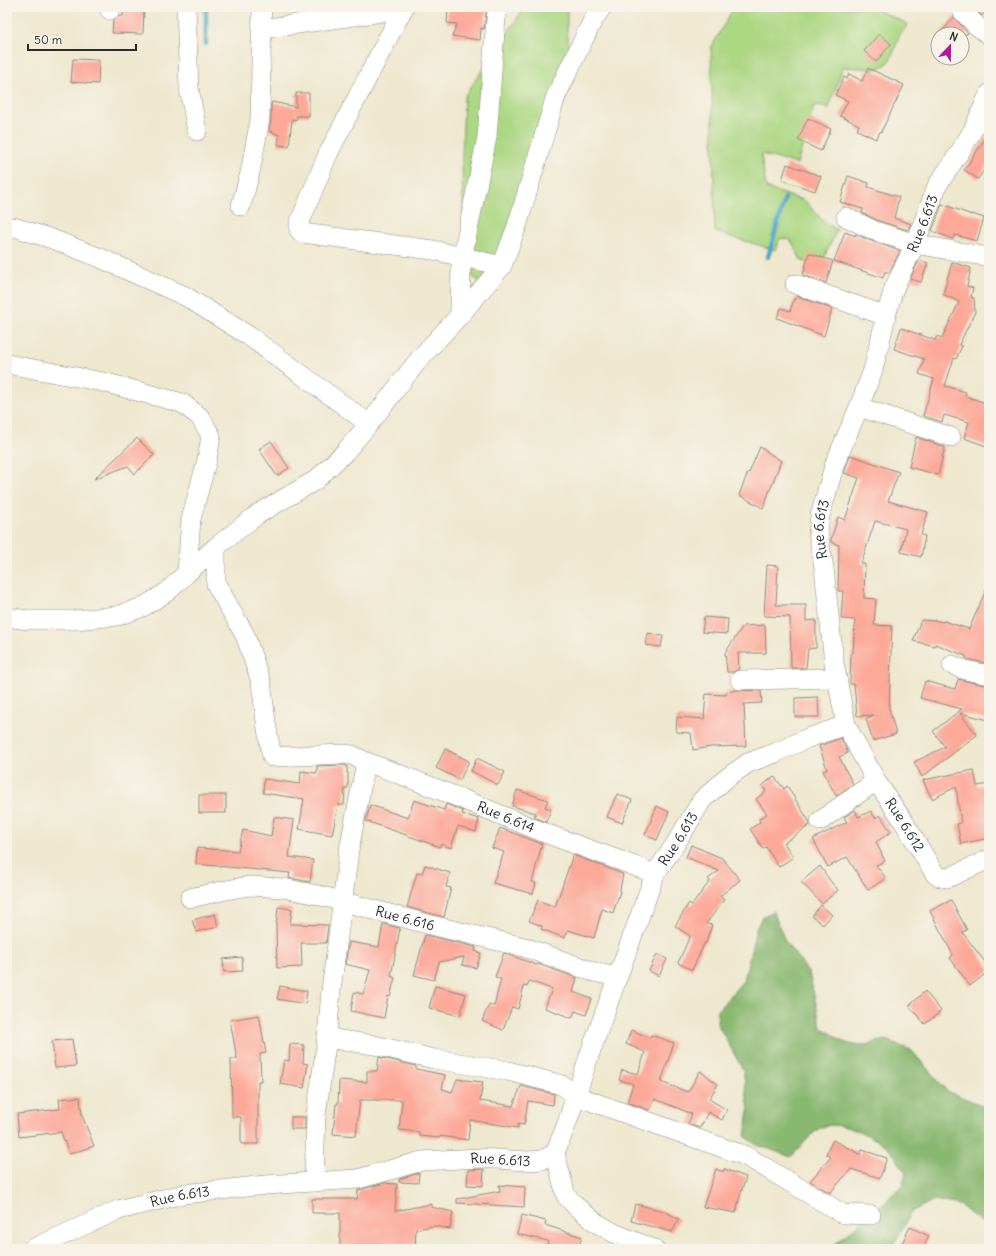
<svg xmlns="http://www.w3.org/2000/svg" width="996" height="1256" font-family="Delius,sans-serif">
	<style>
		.green { fill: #acd783; stroke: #6c8157 }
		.forest { fill: #89b871; stroke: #5a724e }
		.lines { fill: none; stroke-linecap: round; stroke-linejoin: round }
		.stream { stroke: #49a5c7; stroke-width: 4.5 }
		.building { fill: #fca99a }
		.minor-casing { stroke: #8c8a7d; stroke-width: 20 }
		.minor { stroke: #fff; stroke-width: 19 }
		.labels { text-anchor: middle; stroke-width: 3.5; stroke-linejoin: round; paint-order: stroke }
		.street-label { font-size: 14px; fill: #2b2b2b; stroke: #f7f3e8 }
	</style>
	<rect width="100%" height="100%" fill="#f7f3e8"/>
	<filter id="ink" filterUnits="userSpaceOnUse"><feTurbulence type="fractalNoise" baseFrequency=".025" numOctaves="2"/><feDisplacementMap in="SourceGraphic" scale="8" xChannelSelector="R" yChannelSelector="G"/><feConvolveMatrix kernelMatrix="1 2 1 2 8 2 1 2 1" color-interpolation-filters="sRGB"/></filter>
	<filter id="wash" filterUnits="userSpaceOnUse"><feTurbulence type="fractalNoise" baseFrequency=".012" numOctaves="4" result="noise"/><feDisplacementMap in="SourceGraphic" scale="16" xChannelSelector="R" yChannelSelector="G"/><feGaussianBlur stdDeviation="0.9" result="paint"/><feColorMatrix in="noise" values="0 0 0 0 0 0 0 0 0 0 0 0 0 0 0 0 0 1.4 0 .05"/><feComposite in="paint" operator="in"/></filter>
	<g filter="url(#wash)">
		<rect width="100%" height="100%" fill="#eee8cf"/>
		<g class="green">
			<polygon points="525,7 567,7 567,33 574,77 493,282 479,281 474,278 469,269 463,216 462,157 464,97"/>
			<polygon points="734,7 877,7 875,9 908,24 899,36 893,54 887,64 876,69 843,67 828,110 821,105 814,106 797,164 761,154 766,188 805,201 821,219 837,230 819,268 801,260 791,240 780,238 775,250 715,232 711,48"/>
		</g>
		<path class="forest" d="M 773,911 L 785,941 L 809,973 L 821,1027 L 846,1043 L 859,1046 L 886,1040 L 911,1050 L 947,1091 L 989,1108 L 989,1228 L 959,1205 L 934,1200 L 911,1212 L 893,1246 L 893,1249 L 829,1249 L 883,1204 L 902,1185 L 906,1173 C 901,1166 896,1156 890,1150 C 877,1137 837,1118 820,1128 C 812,1133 798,1150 791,1157 L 755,1144 L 745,1136 L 749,1110 L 743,1070 L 717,1023 L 718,1010 L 744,980 L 756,929 L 762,917 Z"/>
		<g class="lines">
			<g class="stream">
				<polyline points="206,7 206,44"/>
				<polyline points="768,257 785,198"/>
			</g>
		</g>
		<g id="blocks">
			<g class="building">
				<polygon points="448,7 487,7 484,29 481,28 480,40 452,36 457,24 447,23"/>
				<polygon points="974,7 989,7 982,16"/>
				<polygon points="123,8 144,8 143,34 112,33 113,20 119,16 123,16"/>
				<polygon points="954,17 968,33 967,34 940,34"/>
				<polygon points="879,34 891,44 876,62 864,51"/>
				<polygon points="73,59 99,60 98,84 71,82"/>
				<polygon points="868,68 904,85 881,132 880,132 876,139 857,130 859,125 840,116 848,101 835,95 844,77 847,79 849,74 862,81"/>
				<polygon points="296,93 309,93 309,116 297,116 296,120 292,119 289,146 278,145 279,135 269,131 271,119 271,104 272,102 296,107"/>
				<polygon points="808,118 831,129 821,151 798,140"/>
				<polygon points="989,133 989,163 978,179 964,170"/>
				<polygon points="787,164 821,176 815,191 782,180"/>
				<polygon points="848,176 869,183 868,187 899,197 894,218 911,224 908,230 879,221 862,213 863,209 840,202"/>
				<polygon points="942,204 972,215 972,214 984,218 977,241 955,235 953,239 932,231"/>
				<polygon points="845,232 855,236 855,234 872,241 900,251 889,273 885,271 883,278 834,261"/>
				<polygon points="809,253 833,261 826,283 803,275"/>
				<polygon points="919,260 928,263 921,282 910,279"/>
				<polygon points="952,262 971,268 967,286 973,288 971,297 974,298 975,312 959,345 962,346 956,359 954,358 945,386 966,392 965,396 989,404 989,447 964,438 969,422 944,415 942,422 923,416 934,379 919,374 924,359 894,349 901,328 935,340 937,336 942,338 959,302 943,294"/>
				<polygon points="797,296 832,309 824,336 777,318 781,308 790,311 794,299 796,299"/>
				<polygon points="916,437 945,447 938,475 909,467"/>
				<polygon points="137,438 154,455 135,474 128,466 94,479"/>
				<polygon points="271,441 289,468 277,476 259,449"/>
				<polygon points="760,447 781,461 763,508 739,495 748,472 749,473"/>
				<polygon points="850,455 899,472 888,501 928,512 921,535 925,536 921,557 901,552 906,529 875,521 861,564 865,564 864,598 876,599 874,625 892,626 889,708 896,734 873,741 866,719 874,715 857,716 854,684 850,684 851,653 853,653 855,620 841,619 843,591 838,591 839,545 831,542 831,540 838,517 845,520 859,478 844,473"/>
				<polygon points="767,565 778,566 776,605 806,605 806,621 816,620 816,648 808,649 806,668 791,668 790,617 764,616"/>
				<polygon points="989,583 989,664 968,659 966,658 966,656 935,644 935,646 913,641 921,620 934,621 934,620 943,622 944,621 969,629"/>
				<polygon points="704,617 728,619 727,634 702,632"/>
				<polygon points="765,625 766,653 738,653 739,669 733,672 727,672 725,653 743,626"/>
				<polygon points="648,633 663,636 661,647 646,645"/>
				<polygon points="958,679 989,686 989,720 960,713 977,735 922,777 914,762 945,747 933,731 962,709 920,698 925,681 955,689"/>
				<polygon points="738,690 761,691 762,703 744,704 746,746 711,747 693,750 691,733 676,732 677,717 704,719 706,694 726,695 726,692"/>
				<polygon points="818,697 819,717 795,717 795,698"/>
				<polygon points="841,738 848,753 839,757 853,784 836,796 823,771 827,769 819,746"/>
				<polygon points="445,749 469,761 460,780 436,768"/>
				<polygon points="477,758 505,772 498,785 471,771"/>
				<polygon points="343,765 347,766 347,773 348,773 348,788 345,788 344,805 338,805 332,835 299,829 304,799 263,793 264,779 300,784 301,771 317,773 317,766"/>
				<polygon points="974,770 977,786 989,784 989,838 961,844 957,824 961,823 956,787 932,799 923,780"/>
				<polygon points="774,776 784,789 787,786 809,821 810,825 784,843 793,857 779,867 766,847 763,849 750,829 760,822 759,819 767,814 756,799 766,791 762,786"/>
				<polygon points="517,790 548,800 545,807 551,809 546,822 534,817 536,813 512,806"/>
				<polygon points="617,794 632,800 622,823 607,817"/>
				<rect x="199" y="795" width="27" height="18"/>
				<polygon points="414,800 444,810 446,804 463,811 462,814 479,819 476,832 458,826 451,848 441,844 440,847 366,821 370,805 408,818"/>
				<polygon points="657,806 669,812 657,840 645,835"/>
				<polygon points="855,810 858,817 871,811 875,818 880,815 891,832 876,842 885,861 876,865 886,878 868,890 847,857 828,867 813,839 847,822 844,817"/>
				<polygon points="274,817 294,820 289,857 313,860 310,882 289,878 290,873 196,864 197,848 238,851 243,830 271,836"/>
				<polygon points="500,828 542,844 532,882 536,883 533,894 493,883 504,852 492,848"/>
				<polygon points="691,845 722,858 740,880 720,896 724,900 706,924 712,925 706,943 705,942 692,970 678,963 690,936 675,926 689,903 692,905 710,881 708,879 719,871 686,857"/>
				<polygon points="573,855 623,874 619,895 613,913 602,909 594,938 568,930 565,938 541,929 542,926 529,921 538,900 555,907"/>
				<polygon points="425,865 450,873 446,887 451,888 444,917 407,907 417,873 422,874"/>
				<polygon points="820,866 831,882 838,890 822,904 801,882"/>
				<polygon points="951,900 967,930 962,932 989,967 989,971 970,986 950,958 953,955 930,911"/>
				<polygon points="821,905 832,915 823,925 812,916"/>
				<polygon points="278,907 292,909 290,924 328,925 326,943 301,943 302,967 277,968 276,925"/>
				<polygon points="215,914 218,927 196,932 192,920"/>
				<polygon points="383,924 400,928 391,976 395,978 390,997 388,996 384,1018 351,1011 354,992 363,994 370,970 345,964 349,942 379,947"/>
				<polygon points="425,935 476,947 475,951 481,953 476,968 462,965 464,957 439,962 434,980 414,975"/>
				<polygon points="504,953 537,965 538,964 577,978 573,992 592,999 586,1015 575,1011 572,1018 545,1008 552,989 529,981 527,987 524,986 518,1009 512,1007 503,1030 482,1021 489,1004 494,1006 501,979 495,977"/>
				<polygon points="657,954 667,959 659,976 649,971"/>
				<polygon points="242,957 243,971 224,972 223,959"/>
				<polygon points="280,986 307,991 305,1004 277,999"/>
				<polygon points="435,986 466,994 460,1016 429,1008"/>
				<polygon points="925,991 941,1011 925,1024 909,1006"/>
				<polygon points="259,1015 266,1053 260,1054 261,1081 258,1081 258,1144 241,1144 241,1117 232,1117 231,1059 237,1059 230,1020"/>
				<polygon points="631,1030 650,1038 651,1035 674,1043 661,1082 688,1092 700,1071 718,1084 709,1099 727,1110 722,1120 708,1112 700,1128 688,1124 692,1114 655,1099 650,1110 627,1102 633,1084 619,1080 622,1070 638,1074 645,1052 626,1044"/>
				<polygon points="72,1039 76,1066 55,1068 52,1041"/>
				<polygon points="290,1044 304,1045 303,1063 308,1064 304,1088 280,1084 284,1060 289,1061"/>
				<polygon points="379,1057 416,1066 416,1069 445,1075 442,1089 452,1092 457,1079 483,1082 480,1101 513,1106 521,1086 554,1094 553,1105 528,1101 524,1125 518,1124 518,1128 470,1120 468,1140 440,1136 440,1138 419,1136 419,1132 399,1130 402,1100 360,1100 356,1136 333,1134 336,1104 338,1104 339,1080 367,1082 367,1071 377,1071"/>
				<polygon points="80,1097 82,1115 94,1146 69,1154 61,1132 19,1137 17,1114 60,1109 59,1099"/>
				<rect x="291" y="1117" width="14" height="12"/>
				<polygon points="833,1140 860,1154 862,1150 887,1158 880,1178 851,1169 830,1193 810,1181 831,1157 826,1154"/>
				<polygon points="484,1169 483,1186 467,1185 468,1170"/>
				<polygon points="716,1169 723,1172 724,1169 746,1177 739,1199 736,1213 703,1207"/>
				<polygon points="419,1173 418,1183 399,1182 399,1179"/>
				<polygon points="385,1183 397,1184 395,1211 431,1204 431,1207 453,1212 450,1229 434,1226 416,1229 415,1249 340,1249 340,1213 312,1213 312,1199 357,1199 358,1190"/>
				<polygon points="499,1185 525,1187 524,1207 457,1203 457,1199 500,1191"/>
				<polygon points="635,1204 664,1211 679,1219 672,1232 631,1221"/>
				<polygon points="522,1215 546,1221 545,1225 582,1237 578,1249 546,1249 548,1241 517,1234"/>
				<polygon points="910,1227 929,1236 923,1249 899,1249"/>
			</g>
		</g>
	</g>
	<g filter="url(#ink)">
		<use href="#blocks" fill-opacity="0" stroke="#8c8a7d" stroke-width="1"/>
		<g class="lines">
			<g class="minor-casing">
				<g id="minor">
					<polyline points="110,7 110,10"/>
					<polyline points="186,7 189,88 197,131"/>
					<polyline points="404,7 328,154 299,224 299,230 302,233 433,250 502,266"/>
					<polyline points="963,12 977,26 989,35"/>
					<polyline points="262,29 403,9"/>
					<polyline points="241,206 250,173 260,119 262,7"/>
					<polyline points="846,217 875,231 915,244 989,257"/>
					<polyline points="14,227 52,239 98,257 185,296 249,336 369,424"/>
					<polyline points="795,284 886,316"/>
					<polyline points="460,315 461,264 487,137 496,18 498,7"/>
					<polyline points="7,364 103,382 182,403 200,417 211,436 207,460 191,519 187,573"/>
					<polyline points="859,407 951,437"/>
					<polyline points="216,547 216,584 245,635 261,682 267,729 272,757 343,754 352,755 366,762"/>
					<polyline points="7,617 28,620 74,620 117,616 143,607 167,592 187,573 216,547 258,514 316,480 345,452 369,424 420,358 460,315 502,266 517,226 556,96 593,20 602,7"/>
					<polyline points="952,665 965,670 989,675"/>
					<polyline points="740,680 837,678"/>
					<path id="s1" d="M 846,725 L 876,781 L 902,819 L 935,874 L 940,877 L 948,878 L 989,859"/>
					<polyline points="820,821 876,781"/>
					<path id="s2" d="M 190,898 L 226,890 L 249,886 L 283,888 L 318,895 L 431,925 L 524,947 L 594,972 L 617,977"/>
					<polyline points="327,1038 374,1045 434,1059 508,1071 562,1085 576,1096 746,1156 843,1214 871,1215"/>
					<polyline points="555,1153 566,1196 578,1208 595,1222 614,1233 654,1249"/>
					<path id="s3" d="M 314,1182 L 316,1115 L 327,1038 L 331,991 L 349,850 L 366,762 C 423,782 479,806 535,829 C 575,845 615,858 655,874"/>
					<path id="s4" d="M 32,1249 L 118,1210 L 184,1194 L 266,1185 L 358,1179 L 422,1161 L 480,1158 L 527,1161 L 542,1160 L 555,1153 L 566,1126 L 589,1056 L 655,874 L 676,843 L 702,800 L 728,777 L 748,763 L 775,753 L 808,738 L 846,725 L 834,663 L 824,568 L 818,532 L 820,516 L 835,463 L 859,407 L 873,370 L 886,316 L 894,288 L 915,244 L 937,186 L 963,147 L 974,128 L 989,94"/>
				</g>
			</g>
			<use href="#minor" class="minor"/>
		</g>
	</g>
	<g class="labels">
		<g class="street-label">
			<text dy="5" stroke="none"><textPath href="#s4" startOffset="1609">Rue 6.613</textPath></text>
			<text dy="5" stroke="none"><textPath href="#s4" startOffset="1285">Rue 6.613</textPath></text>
			<text dy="5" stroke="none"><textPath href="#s3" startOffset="574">Rue 6.614</textPath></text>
			<text dy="5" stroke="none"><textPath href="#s1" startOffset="116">Rue 6.612</textPath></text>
			<text dy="5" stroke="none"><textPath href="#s4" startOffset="877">Rue 6.613</textPath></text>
			<text dy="5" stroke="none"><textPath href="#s2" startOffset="220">Rue 6.616</textPath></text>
			<text dy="5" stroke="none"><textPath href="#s4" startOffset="482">Rue 6.613</textPath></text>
			<text dy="5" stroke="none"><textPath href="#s4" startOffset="158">Rue 6.613</textPath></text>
		</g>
	</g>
	<rect width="996" height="1256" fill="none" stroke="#f7f3e8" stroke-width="24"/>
	<g transform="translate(950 46) rotate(22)"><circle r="19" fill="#f7f3e8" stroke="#a5a39c"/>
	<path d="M0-3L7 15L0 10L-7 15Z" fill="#b5179e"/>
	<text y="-6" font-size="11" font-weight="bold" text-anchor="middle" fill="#2b2b2b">N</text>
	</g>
	<path d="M28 44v6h108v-6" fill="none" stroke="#2b2b2b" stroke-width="2"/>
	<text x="34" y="44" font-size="12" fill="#2b2b2b" stroke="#f7f3e8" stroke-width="3" paint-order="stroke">50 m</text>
</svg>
